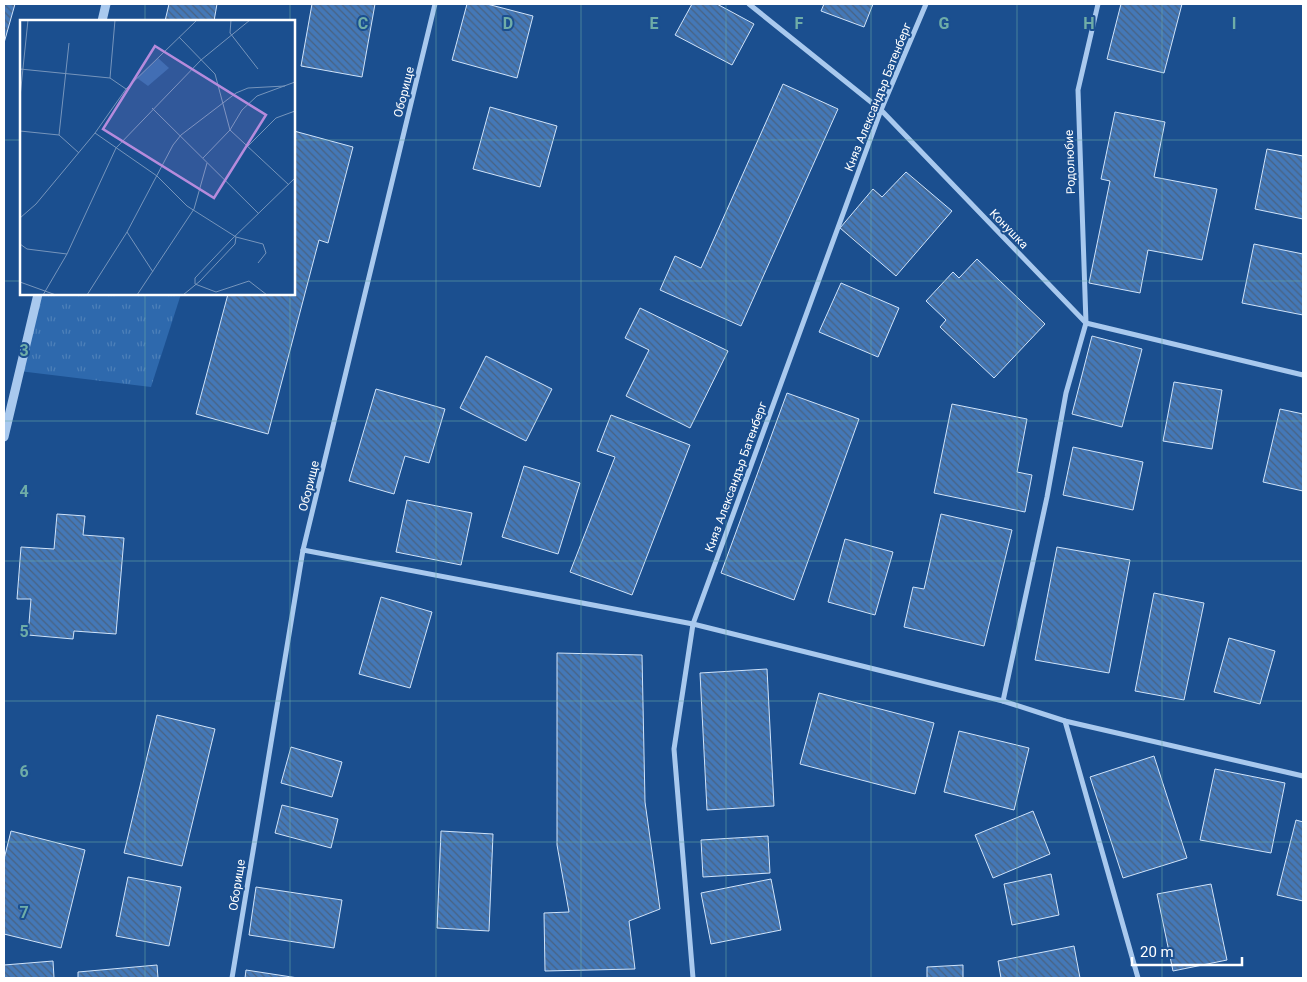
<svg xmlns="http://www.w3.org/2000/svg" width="1307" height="982" font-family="Roboto,sans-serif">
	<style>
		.park { fill: url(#park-tufts) }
		.building { fill: url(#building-back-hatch); stroke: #cfe3fa }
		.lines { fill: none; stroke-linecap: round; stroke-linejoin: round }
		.minor { stroke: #a9c9ee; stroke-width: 5 }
		.tertiary { stroke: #a9c9ee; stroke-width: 9 }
		.grid { fill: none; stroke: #6fada8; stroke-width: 1; stroke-opacity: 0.55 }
		.labels { text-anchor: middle; stroke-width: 4; stroke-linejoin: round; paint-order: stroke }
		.street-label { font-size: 12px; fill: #fff; stroke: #1b4f8f }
		.inset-road { fill: none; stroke: #7695bc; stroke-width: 1 }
		.view { fill: #b68bdc; fill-opacity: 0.15; stroke: #b68bdc; stroke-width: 2.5 }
		.inset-edge { fill: none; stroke: #fff; stroke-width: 2.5 }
		.grid-label { font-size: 16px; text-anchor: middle; font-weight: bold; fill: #6fada8; stroke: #1b4f8f; stroke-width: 4; stroke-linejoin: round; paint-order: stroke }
	</style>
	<defs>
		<pattern id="park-tufts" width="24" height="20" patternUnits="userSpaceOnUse" patternTransform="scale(1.25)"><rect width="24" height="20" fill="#2e69ad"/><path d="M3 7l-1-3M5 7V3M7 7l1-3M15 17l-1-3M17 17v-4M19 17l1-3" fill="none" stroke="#4d80b9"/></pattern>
		<pattern id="building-back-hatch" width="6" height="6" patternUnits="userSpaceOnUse" patternTransform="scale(1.25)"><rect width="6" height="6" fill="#4478b7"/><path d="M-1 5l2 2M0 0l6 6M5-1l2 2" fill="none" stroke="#486282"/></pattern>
	</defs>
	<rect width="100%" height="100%" fill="#1b4f8f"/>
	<polygon class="park" points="38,294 181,294 151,387 19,371"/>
	<g class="building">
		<polygon points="4,4 15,4 4,43"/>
		<polygon points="169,4 217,4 214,21 165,21"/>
		<polygon points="312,4 375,4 362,77 301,66"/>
		<polygon points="467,4 487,4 533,16 517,78 452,60"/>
		<polygon points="692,4 717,4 754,24 732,65 675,35"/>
		<polygon points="824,4 873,4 864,27 821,11"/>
		<polygon points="1121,4 1182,4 1164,73 1107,59"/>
		<polygon points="783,84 838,109 741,326 660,290 675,256 701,268"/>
		<polygon points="490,107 557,126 540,187 473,169"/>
		<polygon points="1115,112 1165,122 1154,177 1217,189 1202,260 1148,250 1140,293 1089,283 1110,181 1101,179"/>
		<polygon points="294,131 353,147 328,243 319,240 268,434 196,414 228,294 294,294"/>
		<polygon points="1267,149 1303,156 1303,219 1255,209"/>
		<polygon points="906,172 952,211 896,276 840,228 873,189 882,197"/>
		<polygon points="1254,244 1303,254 1303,315 1242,303"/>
		<polygon points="977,259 1045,324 994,378 940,327 946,320 926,301 953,272 959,278"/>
		<polygon points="841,283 899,308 878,357 819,332"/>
		<polygon points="640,308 728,351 690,428 626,396 649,350 625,338"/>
		<polygon points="1092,336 1142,349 1122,427 1072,414"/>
		<polygon points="486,356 552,389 526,441 460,408"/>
		<polygon points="1174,382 1222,390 1212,449 1163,441"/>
		<polygon points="376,389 445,409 429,463 405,456 394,494 349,481"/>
		<polygon points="787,393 859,419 794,600 721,573"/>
		<polygon points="952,404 1027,419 1017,472 1032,475 1025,512 934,493"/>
		<polygon points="1280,409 1303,414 1303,491 1263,482"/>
		<polygon points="611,415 690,445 632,595 570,572 615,457 597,451"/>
		<polygon points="1073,447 1143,462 1133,510 1063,495"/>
		<polygon points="524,466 580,483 558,554 502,537"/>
		<polygon points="407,500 472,513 461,565 396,552"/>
		<polygon points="57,514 85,516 83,535 124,538 116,634 74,631 73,639 28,635 31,599 17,599 21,547 54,549"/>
		<polygon points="941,514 1012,530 984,646 904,627 913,587 924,589"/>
		<polygon points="845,539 893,552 875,615 828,602"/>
		<polygon points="1057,547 1130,560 1109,673 1035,660"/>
		<polygon points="1154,593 1204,603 1184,700 1135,691"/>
		<polygon points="381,597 432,612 410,688 359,674"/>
		<polygon points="1229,638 1275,651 1260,704 1214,692"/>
		<polygon points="557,653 642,655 645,802 660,909 629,921 635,969 545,971 544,913 569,912 557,845"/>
		<polygon points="767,669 774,806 707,810 700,673"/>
		<polygon points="819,693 934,723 915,794 800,764"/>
		<polygon points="157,715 215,729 182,866 124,853"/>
		<polygon points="959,731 1029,748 1014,810 944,792"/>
		<polygon points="291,747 342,762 332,797 281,783"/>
		<polygon points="1154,756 1187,858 1123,878 1090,777"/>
		<polygon points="1215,769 1285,783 1271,853 1200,840"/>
		<polygon points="282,805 338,819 331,848 275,833"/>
		<polygon points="1033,811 1050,854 993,878 975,835"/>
		<polygon points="1296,820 1303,822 1303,901 1277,895"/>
		<polygon points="11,831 85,850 61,948 4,934 4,859"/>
		<polygon points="441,831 493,834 489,931 437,928"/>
		<polygon points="768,836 770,873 703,877 701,840"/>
		<polygon points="1051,874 1059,915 1012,925 1004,884"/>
		<polygon points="128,877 181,887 169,946 116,936"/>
		<polygon points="771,879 781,930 711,944 701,893"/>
		<polygon points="1211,884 1227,960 1173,971 1157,894"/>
		<polygon points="256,887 342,900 334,948 249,935"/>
		<polygon points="1074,946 1080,978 1001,978 998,961"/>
		<polygon points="53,961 54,978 4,978 4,965"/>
		<polygon points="157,965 158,978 78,978 78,972"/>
		<polygon points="963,965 963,978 927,978 927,967"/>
		<polygon points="246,970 298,978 245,978"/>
	</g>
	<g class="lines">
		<g class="minor">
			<polyline points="749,4 881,110 1086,323 1303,375"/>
			<polyline points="303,550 693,624 1003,701 1065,721 1303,776"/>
			<polyline points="1003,701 1047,497 1066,393 1086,323 1078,90 1098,4"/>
			<polyline points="1065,721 1138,978"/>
			<polyline points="232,978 303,550 435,4"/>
			<polyline points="693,978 674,749 693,624 881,110 926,4"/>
		</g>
		<g class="tertiary">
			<polyline points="102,21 106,4"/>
			<polyline points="4,437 38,294"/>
		</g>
	</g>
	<path class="grid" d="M 145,4 L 145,21M 290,4 L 290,21M 436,4 L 436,978M 581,4 L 581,978M 726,4 L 726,978M 871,4 L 871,978M 1017,4 L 1017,978M 1162,4 L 1162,978M 4,140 L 21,140M 294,140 L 1303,140M 4,281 L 21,281M 294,281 L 1303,281M 145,294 L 145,978M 290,294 L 290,978M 4,421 L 1303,421M 4,561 L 1303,561M 4,701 L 1303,701M 4,842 L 1303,842"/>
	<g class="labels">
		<g class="street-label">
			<text transform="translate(404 92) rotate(-76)" y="4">Оборище</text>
			<text transform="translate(878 97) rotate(-68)" y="4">Княз Александър Батенберг</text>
			<text transform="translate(1070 162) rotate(-92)" y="4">Родолюбие</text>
			<text transform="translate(1009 229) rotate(46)" y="4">Конушка</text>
			<text transform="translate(736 477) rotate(-70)" y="4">Княз Александър Батенберг</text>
			<text transform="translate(309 486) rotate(-76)" y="4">Оборище</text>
			<text transform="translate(237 885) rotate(-81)" y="4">Оборище</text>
		</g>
	</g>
	<g transform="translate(20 20)">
		<rect width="275" height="275" fill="#1b4f8f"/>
		<path d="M 138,38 L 149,48 L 128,66 L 117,58 Z" fill="#2e69ad"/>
		<path class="inset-road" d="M 211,0 L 210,13 L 238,49M 159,17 L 195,54 L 210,110 L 269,165M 0,49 L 90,58 L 106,69M 90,58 L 95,0M 0,77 L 8,0M 132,88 L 239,194M 0,111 L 39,115 L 59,133M 75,113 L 137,156 L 167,186 L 216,217 L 243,224 L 246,233 L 238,243M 39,115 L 49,23M 227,127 L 256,98 L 275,91M 183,138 L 210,110 L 222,90 L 237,76 L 275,62M 0,198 L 16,184 L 75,113 L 106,69 L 177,0M 107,212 L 133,252M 0,224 L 7,229 L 47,234M 0,262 L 36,275M 175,264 L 175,258 L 211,220 L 275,158M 175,264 L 196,272 L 229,261 L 247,275M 23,275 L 47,234 L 96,128 L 181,40 L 230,0M 67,275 L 107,212 L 153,125 L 161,115 L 216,73 L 228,68 L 265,66M 117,275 L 174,189 L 187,143M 163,275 L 180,261 L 215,224 L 216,217"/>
		<path class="view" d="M 135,26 L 246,95 L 194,178 L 83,109 Z"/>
		<rect width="275" height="275" class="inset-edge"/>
	</g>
	<g class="grid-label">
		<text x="363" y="29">C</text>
		<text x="508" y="29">D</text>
		<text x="654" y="29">E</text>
		<text x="799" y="29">F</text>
		<text x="944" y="29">G</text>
		<text x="1089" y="29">H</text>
		<text x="1234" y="29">I</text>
		<text x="24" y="356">3</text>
		<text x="24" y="497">4</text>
		<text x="24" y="637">5</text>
		<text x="24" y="777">6</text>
		<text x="24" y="918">7</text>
	</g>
	<rect width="1307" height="982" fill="none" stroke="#ffffff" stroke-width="10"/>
	<path d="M1132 957v8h110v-8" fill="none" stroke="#ffffff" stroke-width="2.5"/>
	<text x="1140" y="957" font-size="15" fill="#ffffff" stroke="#1b4f8f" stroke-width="4" paint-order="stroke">20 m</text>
</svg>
